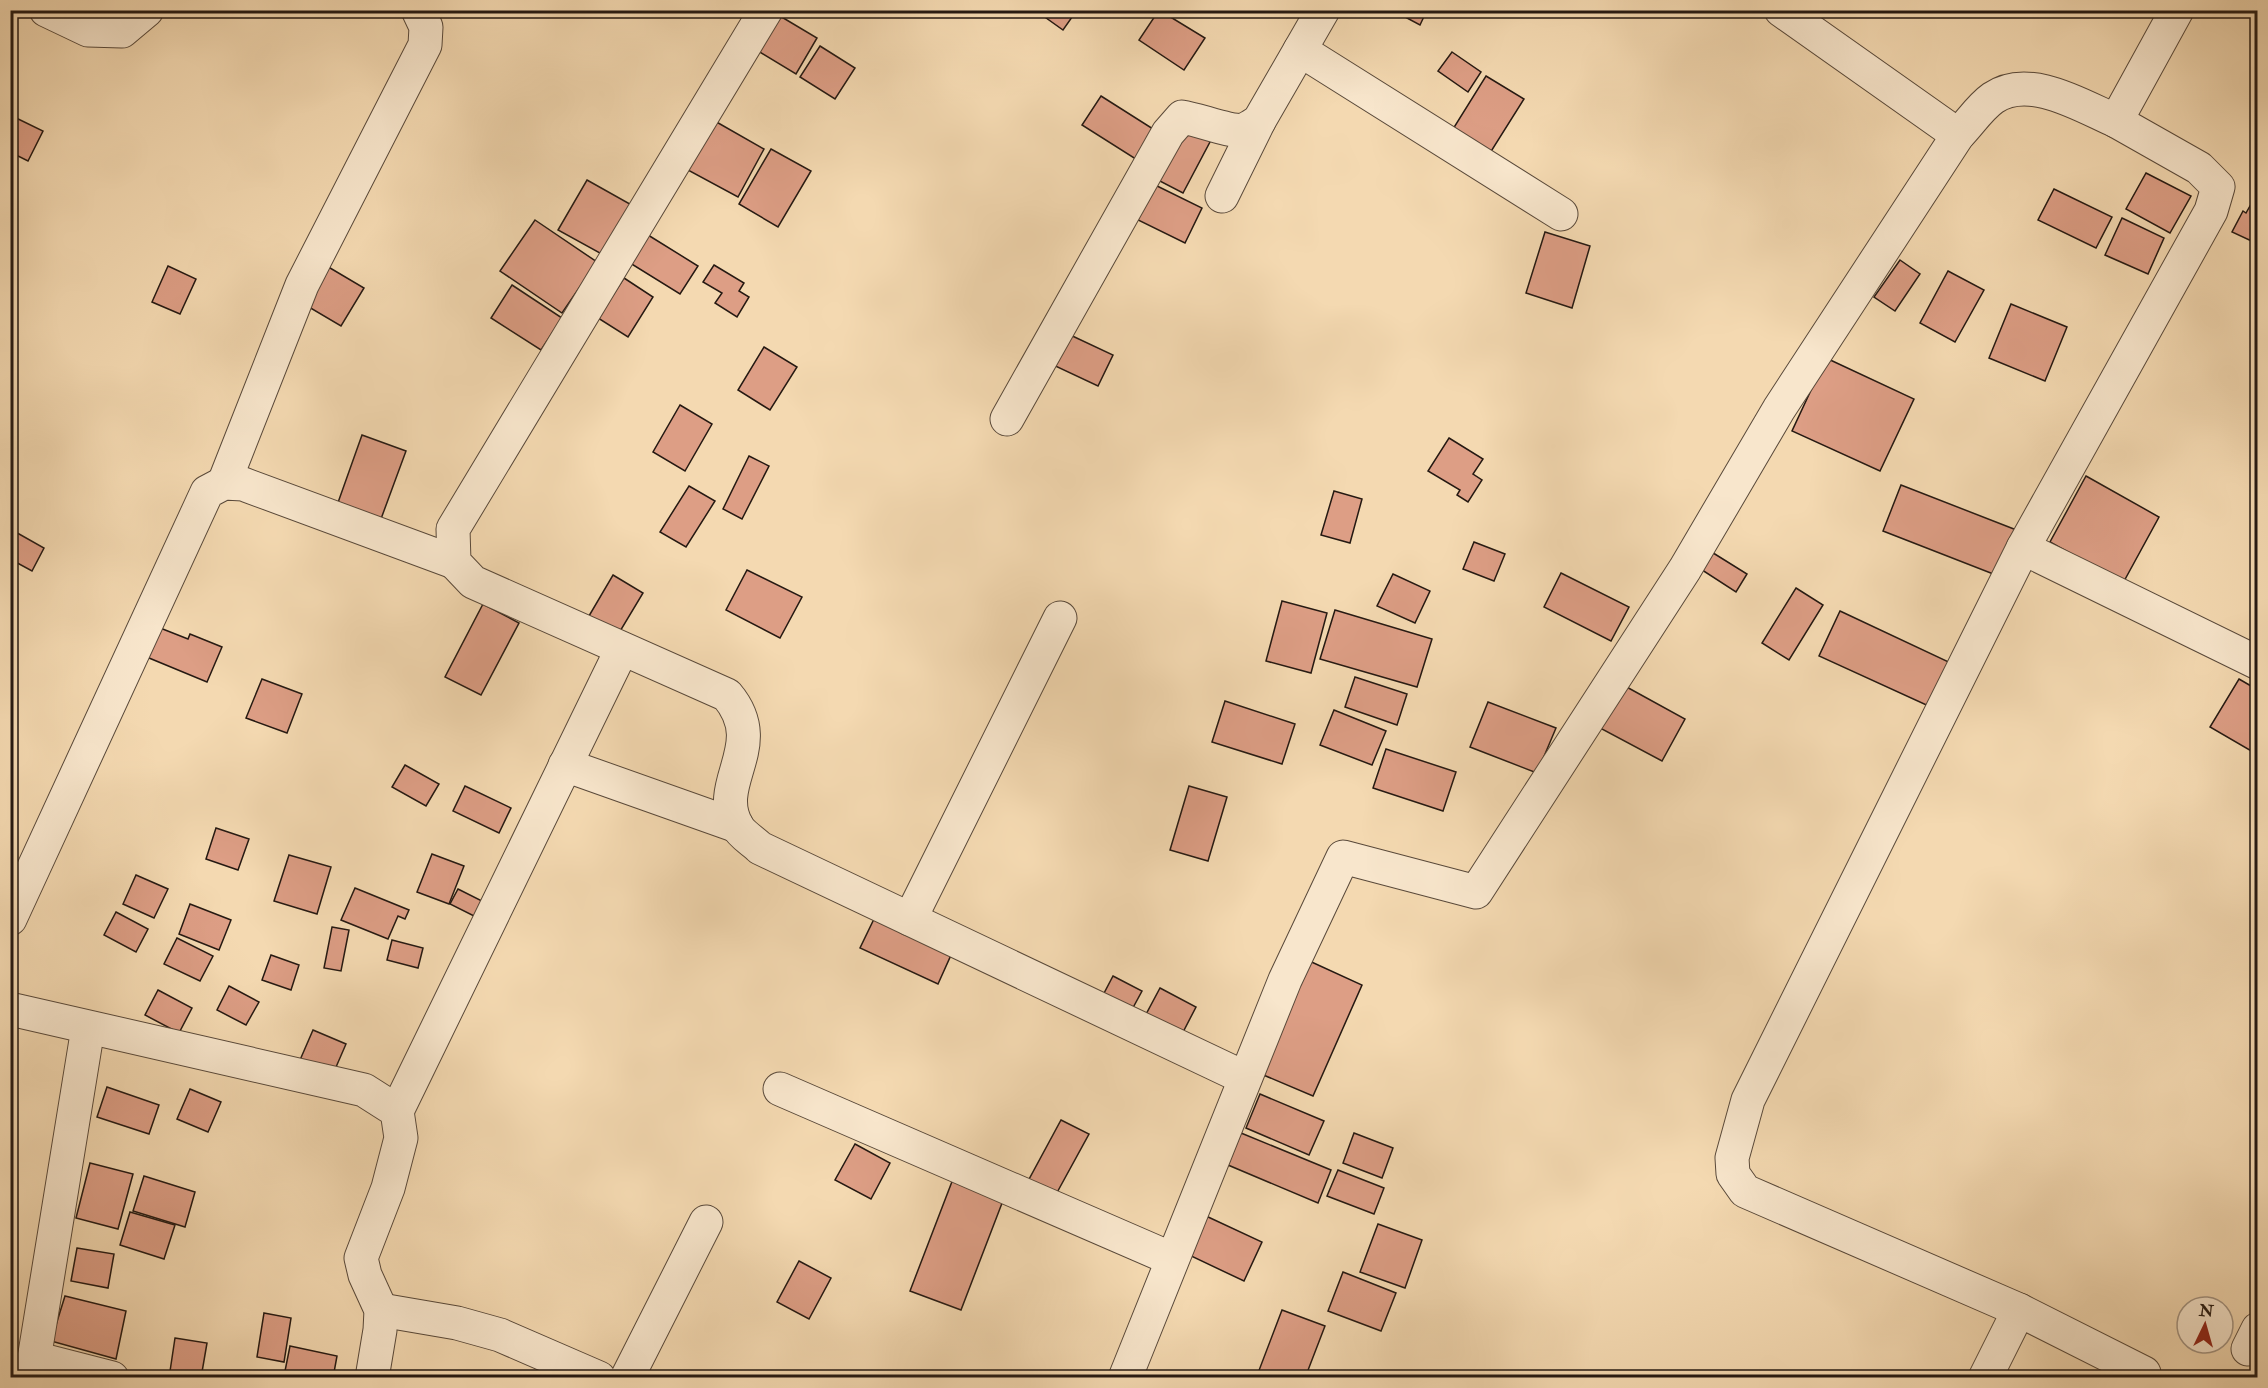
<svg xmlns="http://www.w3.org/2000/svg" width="2268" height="1388" font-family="'IM FELL Double Pica',serif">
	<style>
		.building { fill: #dd9e85; stroke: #251912; stroke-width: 1.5 }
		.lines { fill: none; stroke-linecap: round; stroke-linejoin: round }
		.minor-casing { stroke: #59493a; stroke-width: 35 }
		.minor { stroke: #f8e6cc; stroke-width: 33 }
	</style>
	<rect width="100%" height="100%" fill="#f4d9b1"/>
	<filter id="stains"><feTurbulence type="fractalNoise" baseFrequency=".00333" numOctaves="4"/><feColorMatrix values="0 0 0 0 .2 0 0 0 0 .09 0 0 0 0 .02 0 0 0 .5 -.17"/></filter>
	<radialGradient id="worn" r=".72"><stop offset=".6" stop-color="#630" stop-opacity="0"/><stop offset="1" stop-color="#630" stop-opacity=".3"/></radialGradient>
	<g class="building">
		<polygon points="1035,10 1077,10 1063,30"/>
		<polygon points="1159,10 1205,38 1184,70 1139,40"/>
		<polygon points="1392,10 1427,10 1420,25"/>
		<polygon points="780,16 817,38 796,74 758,51"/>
		<polygon points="820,46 855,68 835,99 800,77"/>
		<polygon points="1452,52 1481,72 1468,92 1438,71"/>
		<polygon points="1486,76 1524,99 1485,161 1448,137"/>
		<polygon points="1101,96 1161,134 1142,163 1082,125"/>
		<polygon points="10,115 43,131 28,161 10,152"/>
		<polygon points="713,120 764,149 738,197 686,169"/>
		<polygon points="1181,123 1211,140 1183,193 1152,177"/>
		<polygon points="771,149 811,171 778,227 739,204"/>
		<polygon points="2146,173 2191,196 2170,233 2126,209"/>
		<polygon points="587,180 637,208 609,258 558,230"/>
		<polygon points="1151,183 1202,208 1185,243 1134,218"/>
		<polygon points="2254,188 2258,190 2258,244 2232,232 2243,211 2246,213 2255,197 2251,194"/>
		<polygon points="2054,189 2112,217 2096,248 2038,220"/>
		<polygon points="2122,218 2164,238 2148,274 2105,255"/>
		<polygon points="535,220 597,262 562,313 500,271"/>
		<polygon points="1545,232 1590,246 1572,308 1526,293"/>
		<polygon points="648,235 698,266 680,294 630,263"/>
		<polygon points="1900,260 1920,274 1895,311 1874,297"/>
		<polygon points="325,265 364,288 341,326 302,303"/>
		<polygon points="714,265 744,283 739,291 749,297 737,317 715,303 722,293 703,282"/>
		<polygon points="168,266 196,279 180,314 152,302"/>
		<polygon points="1948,271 1984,290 1955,342 1920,323"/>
		<polygon points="624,278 653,297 628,337 598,318"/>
		<polygon points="512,285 562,318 541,350 491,318"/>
		<polygon points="2011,304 2067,327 2045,381 1989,358"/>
		<polygon points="1066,333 1113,355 1098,386 1051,364"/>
		<polygon points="764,347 797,367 770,410 738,390"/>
		<polygon points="1826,358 1914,399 1880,471 1792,431"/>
		<polygon points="680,405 712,424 685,471 653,452"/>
		<polygon points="362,435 406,451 378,527 335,511"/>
		<polygon points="1449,438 1483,459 1473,474 1482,480 1468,502 1457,495 1460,490 1428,471"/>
		<polygon points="749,456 769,466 742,519 723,509"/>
		<polygon points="2086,476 2159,517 2123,583 2050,542"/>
		<polygon points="1901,485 2019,531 2001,577 1883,531"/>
		<polygon points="689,486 715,501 686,547 660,532"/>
		<polygon points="1334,491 1362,499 1350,543 1321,535"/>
		<polygon points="12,530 44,548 32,571 10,559"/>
		<polygon points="1474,542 1505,554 1494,581 1463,569"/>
		<polygon points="1710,551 1747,574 1736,592 1699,568"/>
		<polygon points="747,570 802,597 780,638 726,610"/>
		<polygon points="1561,573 1629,607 1611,641 1544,607"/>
		<polygon points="1393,574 1430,591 1415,623 1377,606"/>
		<polygon points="613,575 643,593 616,638 586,621"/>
		<polygon points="1796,588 1823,605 1789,660 1762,643"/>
		<polygon points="1282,601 1327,613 1311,673 1266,661"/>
		<polygon points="483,604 519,623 481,695 445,677"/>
		<polygon points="1335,610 1432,639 1417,687 1320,659"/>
		<polygon points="1840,611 1953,664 1933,708 1819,656"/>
		<polygon points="150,624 188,639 190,634 222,647 207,682 137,653"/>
		<polygon points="1355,677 1407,694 1397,725 1345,707"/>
		<polygon points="262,679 302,694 287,733 246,718"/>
		<polygon points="2239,679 2258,690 2258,744 2253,752 2210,727"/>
		<polygon points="1623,685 1685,719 1662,761 1600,728"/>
		<polygon points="1225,701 1295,724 1282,764 1212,742"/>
		<polygon points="1488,702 1556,728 1537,773 1470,747"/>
		<polygon points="1334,710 1386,731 1372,765 1320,745"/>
		<polygon points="1386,749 1456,772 1443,811 1373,788"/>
		<polygon points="405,765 439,784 426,806 392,787"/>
		<polygon points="465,786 511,808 499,833 453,811"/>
		<polygon points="1189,786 1227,797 1208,861 1170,850"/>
		<polygon points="216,828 249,839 238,870 206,859"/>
		<polygon points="432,854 464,866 449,904 417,892"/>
		<polygon points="289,855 331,867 317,914 274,901"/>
		<polygon points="136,875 168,889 154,918 123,904"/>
		<polygon points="355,888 409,910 405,919 398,916 388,939 341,920"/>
		<polygon points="458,889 482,901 474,916 450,904"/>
		<polygon points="190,904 231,920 219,950 179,934"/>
		<polygon points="116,912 148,929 136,952 104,935"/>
		<polygon points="874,919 951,955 938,984 860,948"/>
		<polygon points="332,927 349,930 341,971 324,968"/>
		<polygon points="177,938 213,956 200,981 164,964"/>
		<polygon points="392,940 423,948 418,968 387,960"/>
		<polygon points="271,955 299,965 291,990 262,980"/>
		<polygon points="1305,959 1362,985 1313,1096 1254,1071"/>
		<polygon points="1113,976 1142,991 1129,1015 1101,999"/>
		<polygon points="229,986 259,1002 246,1025 217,1010"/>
		<polygon points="1160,988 1196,1007 1180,1038 1144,1018"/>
		<polygon points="158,990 192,1008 179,1033 145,1015"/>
		<polygon points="313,1030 346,1044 333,1074 300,1060"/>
		<polygon points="107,1087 159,1105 149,1134 97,1117"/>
		<polygon points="190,1089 221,1102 208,1132 177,1119"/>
		<polygon points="1260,1094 1324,1121 1309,1155 1246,1128"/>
		<polygon points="1061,1120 1089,1134 1054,1198 1027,1183"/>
		<polygon points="1241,1133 1331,1170 1318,1203 1228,1165"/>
		<polygon points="1354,1133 1393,1148 1382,1178 1343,1163"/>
		<polygon points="855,1144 890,1163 871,1199 835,1180"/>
		<polygon points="90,1163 133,1174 118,1229 76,1218"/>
		<polygon points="1338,1170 1384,1188 1374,1214 1327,1196"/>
		<polygon points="144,1176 195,1192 185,1227 133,1211"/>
		<polygon points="953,1179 1004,1198 961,1310 910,1291"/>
		<polygon points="130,1212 175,1225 164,1259 120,1245"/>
		<polygon points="1206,1216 1262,1242 1244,1281 1189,1255"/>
		<polygon points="1378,1224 1422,1240 1405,1288 1360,1272"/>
		<polygon points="77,1248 114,1254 108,1288 71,1281"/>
		<polygon points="799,1261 831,1278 809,1319 777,1302"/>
		<polygon points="1343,1272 1396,1293 1381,1331 1328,1311"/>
		<polygon points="65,1296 126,1311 116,1359 51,1341"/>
		<polygon points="1282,1310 1325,1326 1305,1378 1269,1378 1258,1373"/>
		<polygon points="264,1313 291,1318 284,1362 257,1357"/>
		<polygon points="175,1338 207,1343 201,1378 169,1378"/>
		<polygon points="290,1346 337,1356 333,1378 285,1371"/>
	</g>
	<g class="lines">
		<g class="minor-casing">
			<g id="minor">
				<polyline points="46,10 88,30 122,31 147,10"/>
				<path d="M 766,10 L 453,529 L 454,562 L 473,582 L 727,695 C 770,746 712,782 737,826 C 741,834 754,842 760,848 L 1245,1078"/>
				<polyline points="1781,10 1958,135"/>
				<polyline points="1300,50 1561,214"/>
				<polyline points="2116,121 2199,168 2218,187 2211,211 2023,548 2258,663"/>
				<polyline points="1222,196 1259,121"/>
				<path d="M 1007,419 L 1168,133 L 1182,117 C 1197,119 1233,133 1242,130 C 1248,129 1254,124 1259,121 L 1323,10"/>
				<polyline points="224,483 302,285 425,45 426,27 418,10"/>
				<polyline points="2023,548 1748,1100 1732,1158 1733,1174 1745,1191 2019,1310 2144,1373"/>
				<polyline points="565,765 737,826"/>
				<polyline points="10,919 207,492 224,483 243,484 454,562"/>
				<polyline points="910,919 1060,618"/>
				<polyline points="10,1009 364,1090 397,1111 401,1138 388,1188 361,1258 365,1275 381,1310 380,1330 372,1378"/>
				<polyline points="780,1089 1172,1259"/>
				<polyline points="397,1111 622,649"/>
				<polyline points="381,1310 457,1323 500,1335 599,1378"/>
				<polyline points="2248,1349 2258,1329"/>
				<polyline points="34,1358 112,1378"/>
				<polyline points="31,1378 88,1028"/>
				<polyline points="627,1378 706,1222"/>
				<path d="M 1125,1378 L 1285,980 L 1343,857 L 1476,892 L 1685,569 L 1779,409 L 1958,135 C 1969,124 1980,107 1993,98 C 2029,73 2082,106 2116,121 L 2177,10"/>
				<polyline points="1985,1378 2019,1310"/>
			</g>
		</g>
		<use href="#minor" class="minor"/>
	</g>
	<rect width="2268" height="1388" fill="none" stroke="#f4d9b1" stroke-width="36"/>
	<rect x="12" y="12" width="2244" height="1364" fill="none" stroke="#251912" stroke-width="3"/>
	<rect x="18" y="18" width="2232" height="1352" fill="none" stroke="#251912" stroke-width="1.5"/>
	<g transform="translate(2205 1325) rotate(5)"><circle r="28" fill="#f8e6cc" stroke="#a49482" stroke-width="1.5"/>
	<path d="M0-4.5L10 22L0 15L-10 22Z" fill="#8f2418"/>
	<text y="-9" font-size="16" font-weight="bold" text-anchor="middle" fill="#251912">N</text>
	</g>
	<rect width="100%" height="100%" filter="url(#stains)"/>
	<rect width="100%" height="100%" fill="url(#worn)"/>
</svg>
